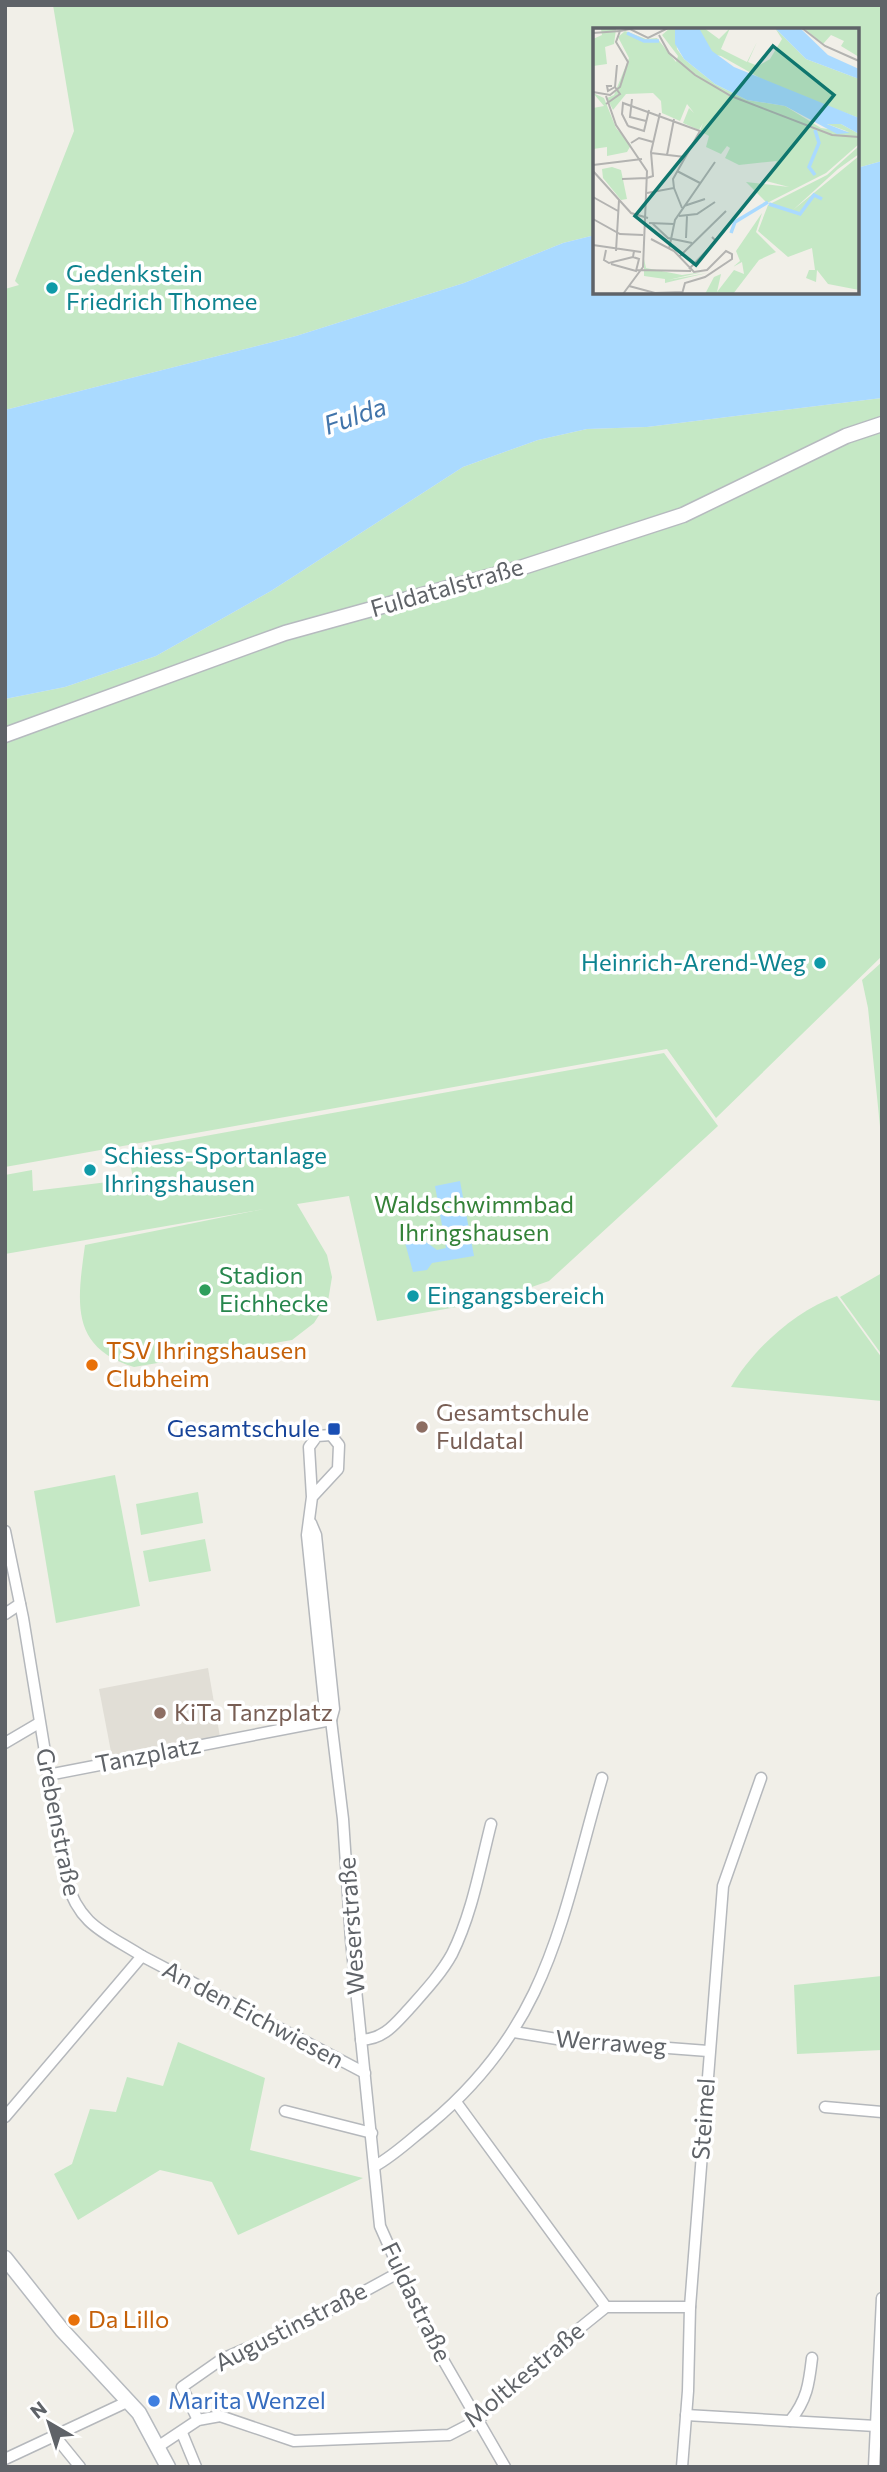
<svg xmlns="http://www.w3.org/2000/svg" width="887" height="2472" font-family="Commissioner,sans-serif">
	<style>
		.education { fill: #e1ded6 }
		.green { fill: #c5e8c5 }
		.water { fill: #aadaff }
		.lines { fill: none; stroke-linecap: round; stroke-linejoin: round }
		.street-casing { stroke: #b5b8bc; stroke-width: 13 }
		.secondary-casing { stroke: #b6babf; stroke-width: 17 }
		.street { stroke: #fff; stroke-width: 10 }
		.secondary { stroke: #fff; stroke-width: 14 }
		.culture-dot { fill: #0f9aa8; stroke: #fff; stroke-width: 2.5 }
		.leisure-dot { fill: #2e9e5b; stroke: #fff; stroke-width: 2.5 }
		.food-dot { fill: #e8710a; stroke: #fff; stroke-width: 2.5 }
		.education-dot { fill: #8d6e63; stroke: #fff; stroke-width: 2.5 }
		.transit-dot { fill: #1a4fb4; stroke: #fff; stroke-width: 2.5 }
		.shop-dot { fill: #3f7fe0; stroke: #fff; stroke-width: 2.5 }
		.labels { text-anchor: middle; stroke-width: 7; stroke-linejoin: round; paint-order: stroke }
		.culture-label { font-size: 24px; fill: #0d838f; stroke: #fff; text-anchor: start }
		.street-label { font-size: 24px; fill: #5f6368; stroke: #fff }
		.park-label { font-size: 24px; fill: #348238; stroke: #fff }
		.leisure-label { font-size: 24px; fill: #27864d; stroke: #fff; text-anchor: start }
		.food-label { font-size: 24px; fill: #c56008; stroke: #fff; text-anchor: start }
		.education-label { font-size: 24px; fill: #785e54; stroke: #fff; text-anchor: start }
		.transit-label { font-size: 24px; fill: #164399; stroke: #fff; text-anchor: end }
		.shop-label { font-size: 24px; fill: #366cbe; stroke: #fff; text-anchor: start }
		.water-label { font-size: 26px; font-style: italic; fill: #4174aa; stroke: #fff }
		.inset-river { fill: none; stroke: #aadaff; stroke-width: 3.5 }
		.inset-road { fill: none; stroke: #b3b3b1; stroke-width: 2 }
		.view { fill: #0f766e; fill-opacity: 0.15; stroke: #0f766e; stroke-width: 3.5 }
		.inset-edge { fill: none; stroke: #5f6368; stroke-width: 3.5 }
	</style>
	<rect width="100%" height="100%" fill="#f1efe8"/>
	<polygon class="education" points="208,1668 220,1737 112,1757 99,1689"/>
	<g class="green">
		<polygon points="53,5 882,5 882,161 857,168 857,30 595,30 595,235 563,243 464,283 296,336 5,410 5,289 19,285 15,281 74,131"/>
		<polygon points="882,398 882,956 716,1118 667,1049 5,1167 5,699 65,687 156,656 271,591 463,467 538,440 587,429 647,427"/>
		<polygon points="882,962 882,1146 868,1008 862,980"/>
		<path d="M 664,1053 L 718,1126 L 549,1281 L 491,1301 L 377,1321 L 349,1196 L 297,1204 L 327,1255 L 332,1277 L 328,1301 L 314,1323 L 292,1340 L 134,1367 C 70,1347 77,1303 85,1245 L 264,1209 L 5,1254 L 5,1175 L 32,1170 L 33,1191 L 133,1179 L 128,1150 Z"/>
		<polygon points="882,1273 882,1355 840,1297"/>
		<path d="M 837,1296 L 882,1358 L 882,1401 L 731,1387 C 753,1349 795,1311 837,1296 Z"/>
		<polygon points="115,1475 140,1606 56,1623 34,1491"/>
		<polygon points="198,1492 203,1523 141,1535 136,1504"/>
		<polygon points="205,1539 211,1571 149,1582 143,1551"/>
		<polygon points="882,1976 882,2050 797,2054 794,1985"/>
		<polygon points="178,2042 265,2078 250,2150 363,2178 238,2235 212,2182 160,2170 78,2220 54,2174 72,2164 90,2109 116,2112 127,2077 163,2086"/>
	</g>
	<g class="water">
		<polygon points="882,161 882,398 647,427 587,429 538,440 463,467 271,591 156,656 65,687 5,699 5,410 296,336 464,283 563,243 595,235 595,292 857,292 857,168"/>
		<polygon points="460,1181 474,1256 432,1263 427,1270 413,1272 403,1235 421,1232 422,1239 437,1250 446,1248 435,1186"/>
	</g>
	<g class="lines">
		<g class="street-casing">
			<g id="street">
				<polyline points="312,1497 338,1469 339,1445 331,1435 317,1436 309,1447 312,1497 307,1535 325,1711 331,1720"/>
				<polyline points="311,1523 316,1535 334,1709 331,1720 343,1819 351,1940 380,2226 427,2332 505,2467"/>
				<path d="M 5,1531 L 23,1618 L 66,1880 C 80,1926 104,1932 142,1956 L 5,2117"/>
				<polyline points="5,1614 20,1604"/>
				<polyline points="5,1743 39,1723"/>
				<polyline points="48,1775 331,1720"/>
				<polyline points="142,1956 365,2073"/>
				<polyline points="514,2032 563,2040 708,2051"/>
				<path d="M 361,2040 C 384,2039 394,2025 409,2009 C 424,1992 441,1974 452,1954 C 472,1914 480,1867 491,1824"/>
				<polyline points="456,2102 606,2307"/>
				<polyline points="825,2107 882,2112"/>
				<polyline points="285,2111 372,2133"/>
				<path d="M 375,2166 C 395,2155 412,2138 430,2124 C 550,2024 561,1919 602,1778"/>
				<polyline points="686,2415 876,2426"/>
				<polyline points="198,2420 182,2387 222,2359 308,2322 398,2273"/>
				<path d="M 790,2421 C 807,2400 809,2384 812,2358"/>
				<polyline points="182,2433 196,2467"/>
				<polyline points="54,2435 80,2467"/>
				<polyline points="159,2446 198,2420 220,2416 294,2441 449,2435 478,2420 544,2357 606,2307 690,2307"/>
				<polyline points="5,2459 129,2401"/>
				<polyline points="682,2467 688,2391 690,2307 723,1886 761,1778"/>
				<polyline points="874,2467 882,2298"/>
			</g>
		</g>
		<g class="secondary-casing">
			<g id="secondary">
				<polyline points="5,735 285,633 520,568 683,515 846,436 882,424"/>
				<polyline points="5,2258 62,2330 139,2413 168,2467"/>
			</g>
		</g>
		<use href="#street" class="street"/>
		<use href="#secondary" class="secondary"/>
	</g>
	<g class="culture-dot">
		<circle cx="52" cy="288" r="7"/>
		<circle cx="820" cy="963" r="7"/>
		<circle cx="90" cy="1170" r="7"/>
		<circle cx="413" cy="1296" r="7"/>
	</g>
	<circle class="leisure-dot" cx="205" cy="1290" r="7"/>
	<g class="food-dot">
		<circle cx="92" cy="1365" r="7"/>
		<circle cx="74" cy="2320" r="7"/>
	</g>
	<g class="education-dot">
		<circle cx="422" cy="1427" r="7"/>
		<circle cx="160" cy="1713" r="7"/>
	</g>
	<rect class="transit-dot" x="327" y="1422" width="14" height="14" rx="3.5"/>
	<circle class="shop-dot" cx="154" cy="2401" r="7"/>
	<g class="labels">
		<g class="culture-label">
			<text x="66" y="282">Gedenkstein<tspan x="66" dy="28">Friedrich Thomee</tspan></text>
			<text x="806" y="971" text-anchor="end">Heinrich-Arend-Weg</text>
			<text x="104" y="1164">Schiess-Sportanlage<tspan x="104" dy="28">Ihringshausen</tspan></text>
			<text x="427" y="1304">Eingangsbereich</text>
		</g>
		<g class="street-label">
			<text transform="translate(447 588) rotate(-16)" y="8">Fuldatalstraße</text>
			<text transform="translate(148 1755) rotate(-11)" y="8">Tanzplatz</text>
			<text transform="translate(58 1822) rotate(79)" y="8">Grebenstraße</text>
			<text transform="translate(352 1926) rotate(-94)" y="8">Weserstraße</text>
			<text transform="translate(253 2015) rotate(28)" y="8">An den Eichwiesen</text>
			<text transform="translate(611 2043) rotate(4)" y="8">Werraweg</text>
			<text transform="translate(704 2119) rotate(-86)" y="8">Steimel</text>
			<text transform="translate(416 2302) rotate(64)" y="8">Fuldastraße</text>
			<text transform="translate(291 2327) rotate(-27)" y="8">Augustinstraße</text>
			<text transform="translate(524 2375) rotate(-40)" y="8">Moltkestraße</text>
		</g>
		<g class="park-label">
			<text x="474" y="1213">Waldschwimmbad<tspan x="474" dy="28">Ihringshausen</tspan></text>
		</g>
		<g class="leisure-label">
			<text x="219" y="1284">Stadion<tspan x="219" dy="28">Eichhecke</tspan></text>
		</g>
		<g class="food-label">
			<text x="106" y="1359">TSV Ihringshausen<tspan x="106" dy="28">Clubheim</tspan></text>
			<text x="88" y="2328">Da Lillo</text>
		</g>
		<g class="education-label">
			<text x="436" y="1421">Gesamtschule<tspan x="436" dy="28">Fuldatal</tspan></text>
			<text x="174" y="1721">KiTa Tanzplatz</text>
		</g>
		<g class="transit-label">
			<text x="320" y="1437">Gesamtschule</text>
		</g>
		<g class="shop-label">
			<text x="168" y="2409">Marita Wenzel</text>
		</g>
		<g class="water-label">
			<text transform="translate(355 416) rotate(-19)" y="9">Fulda</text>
		</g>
	</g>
	<g transform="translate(593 28)">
		<rect width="266" height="266" fill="#f1efe8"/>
		<path d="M 77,0 L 82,0 L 84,21 L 91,31 L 122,56 L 154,72 L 192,78 L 228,100 L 256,104 L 234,96 L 248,96 L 266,106 L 266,116 L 233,145 L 174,175 L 153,154 L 196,159 L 173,153 L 184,133 L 146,137 L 132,130 L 137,120 L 134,118 L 128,126 L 113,119 L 116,108 L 107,103 L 110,95 L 106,102 L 90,95 L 96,80 L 101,85 L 94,76 L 87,93 L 69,85 L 68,73 L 60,65 L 33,66 L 20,82 L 14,70 L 21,67 L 36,30 L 25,9 L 32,3 L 53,11 L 64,10 L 83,34 L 85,28 L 69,7 ZM 97,0 L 111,0 L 126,11 L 137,0 L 128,21 L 154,34 L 164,14 L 155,34 L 165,38 L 177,31 L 189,11 L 182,0 L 213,31 L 266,51 L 266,90 L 181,58 L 128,28 L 102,23 L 96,14 ZM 211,0 L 266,0 L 266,29 L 248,18 L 251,13 L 238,7 L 230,16 ZM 8,1 L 23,1 L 21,16 L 12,19 L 14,36 L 0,38 L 0,11 L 9,7 ZM 0,65 L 11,70 L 23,100 L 38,117 L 34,124 L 14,128 L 14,119 L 0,121 L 0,80 L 11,78 ZM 266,118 L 266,126 L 245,141 L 200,182 L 266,128 L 266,262 L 235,256 L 224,242 L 223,254 L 213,250 L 216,242 L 222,242 L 219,220 L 195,229 L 165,203 L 175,177 L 234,147 ZM 19,139 L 28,142 L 34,171 L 28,172 L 10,150 L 9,141 ZM 169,185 L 163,204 L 183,224 L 166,232 L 140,266 L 112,266 L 121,249 L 128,246 L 124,264 L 141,242 L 151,246 L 149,234 L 140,239 L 147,233 L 143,223 ZM 51,231 L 53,240 L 89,247 L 110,244 L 75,252 L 114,245 L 72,255 L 72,251 L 51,248 Z" fill="#c5e8c5"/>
		<path d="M 82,0 L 106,0 L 119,23 L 141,39 L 266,90 L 266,106 L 248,96 L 234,96 L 257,105 L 244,106 L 192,78 L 154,72 L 122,56 L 91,31 L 82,16 ZM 182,0 L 207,0 L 235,27 L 266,41 L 266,51 L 213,31 Z" fill="#aadaff"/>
		<path class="inset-river" d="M 34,5 L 51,13 L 66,13M 222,147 L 216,139 L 226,115 L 222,102M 176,176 L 207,186 L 221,167 L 229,171M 138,205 L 142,194 L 175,174"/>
		<path class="inset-road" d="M 209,0 L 232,18 L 266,33M 0,5 L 27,3M 66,7 L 76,25 L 102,47 L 138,68 L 239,107 L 266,109M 22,59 L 24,37M 0,64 L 17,67 L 27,59 L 35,34 L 23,14 L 27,3 L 37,1 L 55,10 L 75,0M 13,68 L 23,97 L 54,143 L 50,239 L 30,266M 39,71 L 37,89 L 53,93M 13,76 L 27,66 L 22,59 L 15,63 L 14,58 L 19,58M 35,98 L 29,86 L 30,75 L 107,103 L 80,151 L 81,160 L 54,165M 35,98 L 51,103 L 56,82M 38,115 L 46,110 L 60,114M 58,125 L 92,129M 74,127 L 81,91M 0,137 L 49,131M 0,143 L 38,185 L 55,190M 84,143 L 107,155M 54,150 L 60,148 L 58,124 L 67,85M 29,151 L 54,150M 81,160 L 89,180M 0,169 L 25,183M 91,178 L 112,171M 86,188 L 104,186 L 122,174M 0,191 L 27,206 L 50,207M 56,195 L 81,196M 59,195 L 75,210 L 99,215M 93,210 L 94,188M 58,211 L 81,223 L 101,244 L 114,242 L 133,223 L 139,226 L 139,231 L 112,249 L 92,255 L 89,266M 0,217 L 48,224M 76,221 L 82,192 L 122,134M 13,222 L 11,232 L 16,235 L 40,229M 23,223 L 26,172M 87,228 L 133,183M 18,236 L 43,243 L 46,231 L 40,229 L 41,223M 96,241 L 123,213 L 119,209M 43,242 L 98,243M 36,258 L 62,265 L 89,264"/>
		<path class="view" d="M 180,18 L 241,67 L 103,237 L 42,188 Z"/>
		<rect width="266" height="266" class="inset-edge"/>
	</g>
	<rect width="887" height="2472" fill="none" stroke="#5f6368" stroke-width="14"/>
	<g transform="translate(49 2423) rotate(321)" stroke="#ffffff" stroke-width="5" paint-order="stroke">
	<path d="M0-5L12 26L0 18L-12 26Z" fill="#5f6368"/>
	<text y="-10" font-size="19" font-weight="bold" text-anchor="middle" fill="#5f6368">N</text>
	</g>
</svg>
